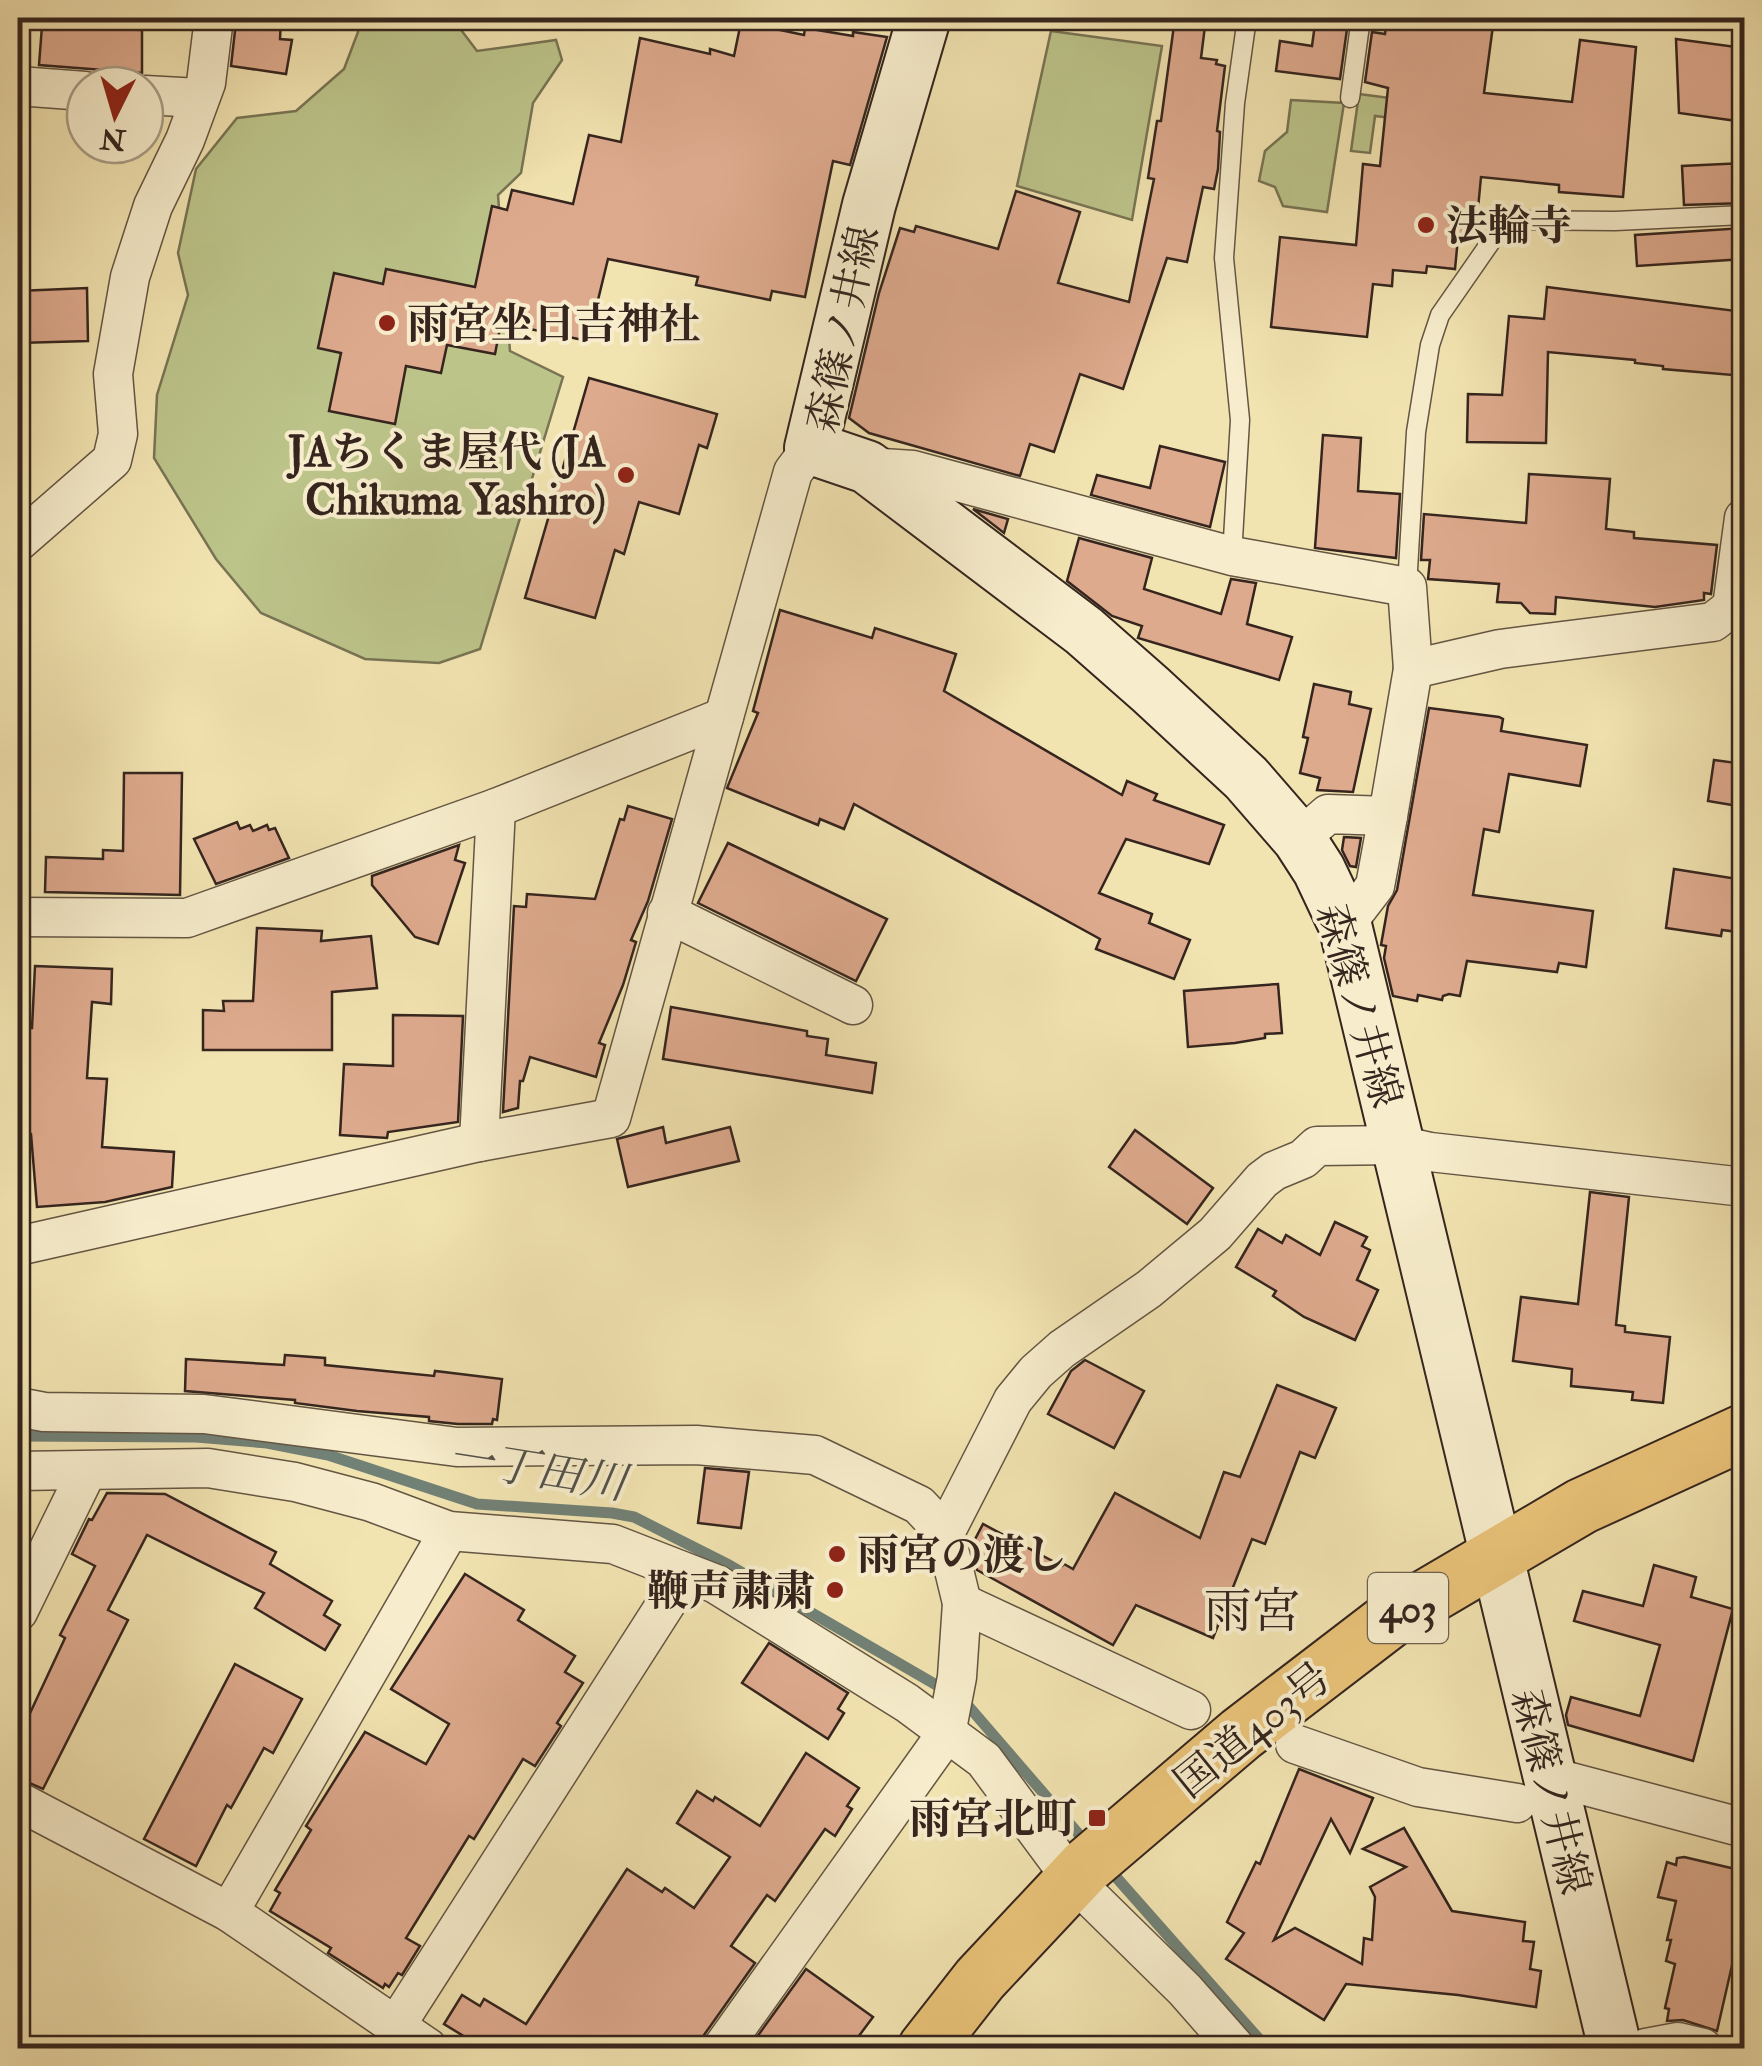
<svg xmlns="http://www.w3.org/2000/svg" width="1762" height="2066" font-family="'IM FELL Double Pica','Noto Serif JP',serif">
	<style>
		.green { fill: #bcc48a; stroke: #787454; stroke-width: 2.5 }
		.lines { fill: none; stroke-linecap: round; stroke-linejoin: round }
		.stream { stroke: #728176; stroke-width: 11 }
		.building { fill: #deaa8e; stroke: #35251e; stroke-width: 2.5 }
		.service-casing { stroke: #645543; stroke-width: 21 }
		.minor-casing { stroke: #645543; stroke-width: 41 }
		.secondary-casing { stroke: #35251e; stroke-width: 56 }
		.trunk-casing { stroke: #35251e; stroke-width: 59 }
		.service { stroke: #f7edcc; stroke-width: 18 }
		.minor { stroke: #f7edcc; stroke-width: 38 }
		.secondary { stroke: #f7edcc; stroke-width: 52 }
		.trunk { stroke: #e9c278; stroke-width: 55 }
		.poi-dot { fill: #8f2418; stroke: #f7edcc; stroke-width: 4 }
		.labels { text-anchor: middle; stroke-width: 8; stroke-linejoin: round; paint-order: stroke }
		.shield { fill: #f7edcc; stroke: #6f6152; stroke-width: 2.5 }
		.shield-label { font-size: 40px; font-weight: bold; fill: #35251e }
		.poi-label { font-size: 42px; font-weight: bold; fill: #35251e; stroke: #f7edcc; text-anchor: start }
		.street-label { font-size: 42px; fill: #35251e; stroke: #f7edcc }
		.water-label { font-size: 45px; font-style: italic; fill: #54534a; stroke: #f7edcc }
		.quarter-label { font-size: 48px; fill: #35251e; stroke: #f7edcc }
	</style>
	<rect width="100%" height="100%" fill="#f2e4b1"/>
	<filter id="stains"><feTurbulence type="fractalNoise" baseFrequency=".002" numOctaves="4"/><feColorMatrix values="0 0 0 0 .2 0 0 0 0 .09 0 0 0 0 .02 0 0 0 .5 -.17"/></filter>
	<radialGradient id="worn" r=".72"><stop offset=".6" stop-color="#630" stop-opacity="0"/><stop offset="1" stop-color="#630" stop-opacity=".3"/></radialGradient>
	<g class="green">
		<polygon points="358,18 452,18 477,51 556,40 562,60 533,103 521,173 498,195 510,351 563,377 480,649 439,663 365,659 261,613 216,559 154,458 157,395 188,295 178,253 196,169 237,118 296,111 344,69 358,32"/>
		<polygon points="1051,31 1162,46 1132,220 1017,186"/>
		<polygon points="1359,94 1451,106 1448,125 1375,116 1370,153 1351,151"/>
		<polygon points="1291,100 1344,103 1327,212 1283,206 1275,187 1259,181 1265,151 1287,132"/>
	</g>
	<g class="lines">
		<g class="stream">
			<polyline points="18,1436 196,1437 267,1443 328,1455 477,1504 612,1513 634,1517 729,1565 964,1701 1089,1846"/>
			<polyline points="1108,1868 1267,2048"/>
		</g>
	</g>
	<g class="building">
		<polygon points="281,18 280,39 292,40 286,74 231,66 236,22"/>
		<polygon points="1175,18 1206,18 1201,58 1217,60 1216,64 1225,66 1217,131 1220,132 1218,169 1214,189 1203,187 1187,262 1167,258 1123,389 1080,374 1054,452 1030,444 1020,476 869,433 849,418 879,293 900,228 914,232 916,226 998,249 1016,191 1080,212 1058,283 1129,302 1154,179 1148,178 1157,121 1161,121"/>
		<polygon points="1387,18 1494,18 1484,93 1572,102 1580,40 1636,47 1623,197 1559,192 1559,185 1481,177 1475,240 1458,238 1455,269 1427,266 1426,273 1393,270 1392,286 1373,284 1367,337 1271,327 1280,237 1356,245 1363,164 1380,166 1388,88 1365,82 1372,32 1385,34"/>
		<polygon points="741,22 804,35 805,28 853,36 853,32 887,37 850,165 833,161 805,297 772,291 770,300 696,285 698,277 608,259 588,341 501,323 495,354 447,345 441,373 406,366 395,424 329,411 341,353 318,348 334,273 383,284 386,269 475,287 492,206 507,210 512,190 573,204 589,135 621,142 640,38 710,54 710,49 734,56"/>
		<polygon points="1315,24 1347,29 1340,79 1276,71 1280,41 1312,46"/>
		<polygon points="42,26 142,30 142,73 39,65"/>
		<polygon points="1676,39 1744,48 1744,122 1679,113"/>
		<polygon points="1744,163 1744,203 1684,205 1682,166"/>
		<polygon points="1744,228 1744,259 1637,266 1635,235"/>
		<polygon points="1547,287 1744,312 1744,376 1663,369 1663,366 1635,363 1635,360 1548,352 1546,443 1467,442 1468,394 1502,395 1509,316 1544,319"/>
		<polygon points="87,288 88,341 18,343 18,291"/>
		<polygon points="589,378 717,414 707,448 699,445 679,514 639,502 624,554 615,550 595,618 525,598"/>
		<polygon points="1323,435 1361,438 1358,491 1400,494 1396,558 1315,548"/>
		<polygon points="1160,446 1225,462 1210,527 1091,495 1097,475 1150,488"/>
		<polygon points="1529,474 1610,479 1606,529 1634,532 1634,538 1717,545 1711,594 1704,593 1704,600 1655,607 1556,597 1555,614 1530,613 1521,603 1497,602 1499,584 1428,579 1430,560 1421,560 1424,514 1526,523"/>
		<polygon points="973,509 1008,519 1004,533"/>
		<polygon points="1079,538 1152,558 1144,589 1221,614 1231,579 1256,583 1247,624 1292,637 1279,680 1138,638 1142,626 1112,616 1067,581"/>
		<polygon points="780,610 872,638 875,628 956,654 944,691 1122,795 1127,781 1157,794 1154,800 1224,825 1209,864 1126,839 1099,893 1152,914 1149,923 1190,940 1174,979 1096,949 1100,939 854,804 844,829 820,819 818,825 727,788 758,713 753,711"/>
		<polygon points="1314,684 1351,692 1349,704 1371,709 1353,792 1317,790 1320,778 1300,773 1308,738 1303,737"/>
		<polygon points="1429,708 1499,717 1503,719 1501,731 1587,745 1580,786 1509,774 1499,832 1484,829 1473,895 1593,911 1586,967 1559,963 1557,972 1467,961 1460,996 1449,994 1443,996 1442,1000 1418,995 1417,1001 1393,996 1384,958 1386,946 1381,945 1388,906 1397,890"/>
		<polygon points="1714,760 1744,764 1744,807 1708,801"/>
		<polygon points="124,773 182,773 180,895 45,892 46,857 103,859 103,850 123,851"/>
		<polygon points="628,806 672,819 648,901 631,940 636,942 623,985 599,1043 605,1045 596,1077 530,1057 523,1081 520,1081 518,1108 503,1112 514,906 526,907 527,894 595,899 620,819 624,820"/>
		<polygon points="237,822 240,829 250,825 253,831 267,825 269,830 275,828 289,858 216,884 194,839"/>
		<polygon points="1344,837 1361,838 1356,867 1350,866 1342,850"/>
		<polygon points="728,843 887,919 856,981 698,903"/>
		<polygon points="459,845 455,860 465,863 438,944 415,937 372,885 372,876"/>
		<polygon points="1674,869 1744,880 1744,929 1739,928 1738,932 1722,930 1721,936 1666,928"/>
		<polygon points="257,928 322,931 321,941 371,936 377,988 332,992 332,1050 203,1050 203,1010 224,1011 223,1001 253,1001"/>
		<polygon points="35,966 112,969 111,1004 92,1002 87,1078 107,1079 102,1147 174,1152 172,1187 105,1202 37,1207 31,1134 24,1133 24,1125 18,1124 19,1028 32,1028"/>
		<polygon points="1278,984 1282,1033 1265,1034 1265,1038 1235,1043 1188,1047 1184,991"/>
		<polygon points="671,1007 807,1031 807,1036 828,1039 826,1055 876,1063 872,1093 663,1059"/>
		<polygon points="393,1015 463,1016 458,1122 388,1132 387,1138 340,1135 344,1064 393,1066"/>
		<polygon points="663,1127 666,1143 730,1127 739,1161 628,1187 617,1139"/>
		<polygon points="1135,1130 1213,1188 1187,1224 1109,1167"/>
		<polygon points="1590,1192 1629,1197 1616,1325 1625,1326 1625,1332 1670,1337 1663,1403 1632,1400 1633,1392 1571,1386 1572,1369 1513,1361 1521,1297 1578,1304"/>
		<polygon points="1335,1222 1367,1237 1362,1246 1370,1250 1357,1280 1378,1290 1355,1340 1304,1317 1273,1296 1276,1291 1236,1267 1258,1229 1282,1243 1286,1235 1320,1255"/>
		<polygon points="285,1355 325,1358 325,1365 434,1376 435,1371 502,1379 497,1420 493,1419 492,1424 458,1424 429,1421 429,1417 357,1411 295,1403 295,1400 185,1391 186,1359 284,1365"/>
		<polygon points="1085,1360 1144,1391 1114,1448 1048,1414 1071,1371"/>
		<polygon points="1277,1385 1336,1408 1315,1458 1300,1452 1265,1544 1252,1539 1213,1638 1136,1605 1113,1645 977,1570 971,1547 983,1524 1062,1566 1064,1564 1073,1569 1115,1493 1200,1538 1224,1472 1240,1477"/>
		<polygon points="705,1468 749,1472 741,1528 698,1523"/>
		<polygon points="107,1493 165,1494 276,1552 270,1564 332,1601 324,1615 340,1625 325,1650 255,1608 264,1593 147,1535 108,1610 128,1620 43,1789 18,1778 18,1739 65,1638 60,1635 95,1566 72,1554 89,1519 92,1520"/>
		<polygon points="1654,1565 1696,1577 1691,1597 1733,1609 1693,1761 1568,1725 1566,1715 1571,1697 1640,1716 1660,1645 1574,1621 1583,1591 1643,1606"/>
		<polygon points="465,1574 524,1610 518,1620 575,1656 565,1672 583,1683 557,1723 561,1726 535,1766 523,1759 474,1839 469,1836 406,1938 420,1946 402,1975 398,1973 389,1987 385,1984 383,1988 328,1953 331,1948 270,1911 280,1893 275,1890 311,1830 306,1826 365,1732 426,1764 449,1724 391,1689"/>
		<polygon points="769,1643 848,1693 838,1709 844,1713 828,1739 742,1683"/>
		<polygon points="235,1664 302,1699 273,1753 264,1748 231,1808 227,1805 196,1866 144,1839"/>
		<polygon points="806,1753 859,1788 847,1806 852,1809 835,1836 825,1829 775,1901 767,1895 731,1946 755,1963 704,2035 700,2048 483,2048 444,2024 462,1995 480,2006 484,1999 526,2024 627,1869 662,1892 665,1888 694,1908 730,1857 677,1823 697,1791 713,1801 715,1797 760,1826"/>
		<polygon points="1299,1769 1373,1798 1350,1853 1331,1819 1274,1940 1295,1928 1362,1964 1364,1938 1372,1940 1375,1897 1370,1887 1406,1867 1363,1849 1404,1828 1452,1911 1525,1922 1523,1941 1534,1942 1530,1969 1541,1971 1536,2007 1458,1995 1346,1984 1324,2020 1226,1959 1244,1933 1227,1922 1256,1862 1260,1864"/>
		<polygon points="1684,1857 1744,1871 1744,1913 1717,2031 1683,2020 1667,2021 1669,2009 1665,2008 1675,1964 1666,1961 1671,1940 1667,1940 1676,1901 1658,1897 1667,1862 1676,1865 1677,1858"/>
		<polygon points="806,1969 873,2017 850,2048 749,2048"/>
	</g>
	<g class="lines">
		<g class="service-casing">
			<g id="service">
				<polyline points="1350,98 1361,18"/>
				<polyline points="1232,556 1240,420 1224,258 1235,103 1247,18"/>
				<polyline points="1407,587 1416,432 1430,345 1440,315 1506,220 1615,221 1744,215"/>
			</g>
		</g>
		<g class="minor-casing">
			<g id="minor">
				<polyline points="18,86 85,91"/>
				<polyline points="145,95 199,98"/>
				<polyline points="867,467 913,470 1232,556 1407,587 1413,669 1388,816 1375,886 1345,925"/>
				<polyline points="18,542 112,460 118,434 113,374 130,277 153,206 185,140 206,83 214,18"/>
				<polyline points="1413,669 1500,649 1713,622 1732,607 1744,518"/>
				<polyline points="1299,839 1328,814 1388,816"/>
				<polyline points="667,913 853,1005"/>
				<polyline points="18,917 187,918 496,808 724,717"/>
				<polyline points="479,1142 496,808"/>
				<polyline points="18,1246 479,1142 611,1118 793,472 811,448"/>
				<polyline points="18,1407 44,1412 204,1414 457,1447 696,1445 815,1455 919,1505 945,1533"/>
				<polyline points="18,1471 208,1468 295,1482 371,1502 449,1531 613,1544 716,1584 907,1703 984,1760 1072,1879 1185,1990 1236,2048"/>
				<polyline points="962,1603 1191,1710"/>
				<polyline points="18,1612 87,1471"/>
				<polyline points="1295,1744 1418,1787 1517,1803"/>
				<polyline points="1548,1776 1744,1828"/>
				<polyline points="18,1801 229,1912 428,2048"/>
				<polyline points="229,1912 449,1531"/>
				<polyline points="395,2027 685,1574"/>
				<polyline points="722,2048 946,1734 957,1677 962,1603 945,1533 1013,1400 1036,1372 1062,1349 1149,1289 1215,1234 1262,1180 1274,1171 1303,1159 1317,1146 1399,1145 1430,1152 1744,1187"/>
				<polyline points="1646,2048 1678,2042 1703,2048"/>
			</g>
		</g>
		<g class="secondary-casing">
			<polyline id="secondary" points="924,18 869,205 811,448 867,467 1084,631 1151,690 1246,778 1299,839 1319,870 1345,925 1615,2048"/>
		</g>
		<g class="trunk-casing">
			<polyline id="trunk" points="926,2048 980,1979 1085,1867 1241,1734 1395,1616 1582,1506 1744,1432"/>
		</g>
		<use href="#service" class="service"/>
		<use href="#minor" class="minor"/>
		<use href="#secondary" class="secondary"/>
		<use href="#trunk" class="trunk"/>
	</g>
	<g class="poi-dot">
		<circle cx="1426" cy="225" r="10"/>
		<circle cx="387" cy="323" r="10"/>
		<circle cx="626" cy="475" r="10"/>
		<circle cx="837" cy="1554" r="10"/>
		<circle cx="835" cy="1590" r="10"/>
		<rect x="1087" y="1808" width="20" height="20" rx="5"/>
	</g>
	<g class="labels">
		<rect class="shield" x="1368" y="1573" width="80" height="70" rx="8"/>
		<g class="shield-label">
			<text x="1408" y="1622">403</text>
		</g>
		<g class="poi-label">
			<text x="1446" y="240">法輪寺</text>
			<text x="407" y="338">雨宮坐日吉神社</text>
			<text x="606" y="466" text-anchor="end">JAちくま屋代 (JA<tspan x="606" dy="48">Chikuma Yashiro)</tspan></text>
			<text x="857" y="1569">雨宮の渡し</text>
			<text x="815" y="1605" text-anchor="end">鞭声粛粛</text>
			<text x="1077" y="1833" text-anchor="end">雨宮北町</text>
		</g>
		<g class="street-label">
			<text transform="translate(842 329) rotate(-78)" y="15">森篠ノ井線</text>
			<text transform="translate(1360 1005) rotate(74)" y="15">森篠ノ井線</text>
			<text transform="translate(1252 1729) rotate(-39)" y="15">国道403号</text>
			<text transform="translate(1552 1791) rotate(76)" y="15">森篠ノ井線</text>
		</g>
		<g class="water-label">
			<text transform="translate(537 1469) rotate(9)" y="16">一丁田川</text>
		</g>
		<g class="quarter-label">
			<text x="1252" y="1627">雨宮</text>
		</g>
	</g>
	<rect width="1762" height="2066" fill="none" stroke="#f2e4b1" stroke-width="60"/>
	<rect x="20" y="20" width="1722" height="2026" fill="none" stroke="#35251e" stroke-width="5"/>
	<rect x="30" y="30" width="1702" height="2006" fill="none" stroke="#35251e" stroke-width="2.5"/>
	<g transform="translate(115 115) rotate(185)"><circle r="48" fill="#f7edcc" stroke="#a99d86" stroke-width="2.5"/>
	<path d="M0-8L18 38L0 25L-18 38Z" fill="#8f2418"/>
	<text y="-15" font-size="28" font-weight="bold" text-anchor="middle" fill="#35251e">N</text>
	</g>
	<rect width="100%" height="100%" filter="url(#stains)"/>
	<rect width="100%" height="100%" fill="url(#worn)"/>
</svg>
